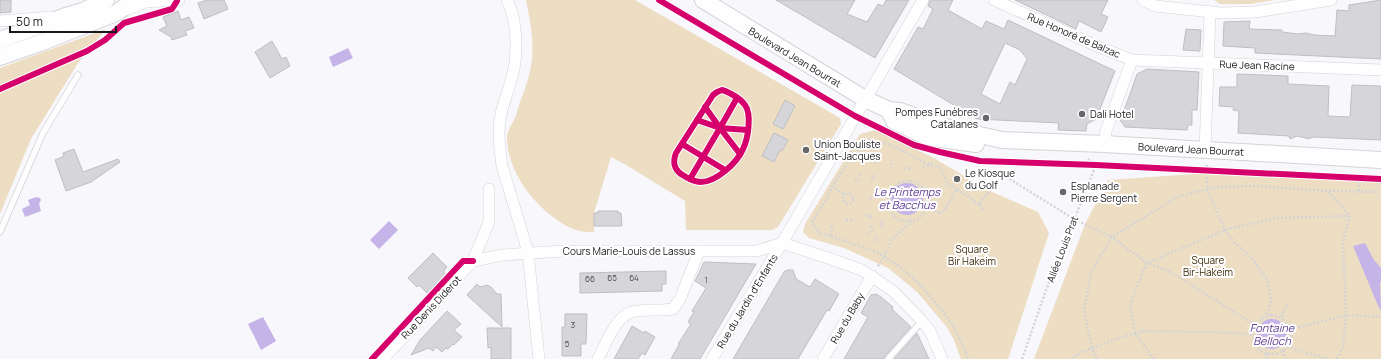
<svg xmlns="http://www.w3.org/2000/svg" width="1381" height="359" font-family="Manrope,sans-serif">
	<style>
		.green { fill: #eddec3 }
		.water { fill: #c5b4e8 }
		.building { fill: #d6d5da; stroke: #bfbec3; fill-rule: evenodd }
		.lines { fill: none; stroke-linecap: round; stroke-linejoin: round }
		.lane-casing { stroke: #d4d3d7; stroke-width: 7 }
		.street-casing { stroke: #d4d3d7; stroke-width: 12 }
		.secondary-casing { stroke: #d4d3d7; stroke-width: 18 }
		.path { stroke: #d4d4d5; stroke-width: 2.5; stroke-dasharray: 2 2; stroke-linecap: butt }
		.lane { stroke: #fefeff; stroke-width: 5.5 }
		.street { stroke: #fefeff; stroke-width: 11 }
		.secondary { stroke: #fefeff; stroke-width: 16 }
		.cycleway-casing { stroke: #fff; stroke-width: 8 }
		.cycleway { stroke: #d6006c; stroke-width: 6 }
		.poi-dot { fill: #67666a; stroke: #fff; stroke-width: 1.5 }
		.labels { text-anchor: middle; stroke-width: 4; stroke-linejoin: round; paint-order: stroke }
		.number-label { font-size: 8px; fill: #48474c }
		.street-label { font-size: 10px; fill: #19181c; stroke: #fff }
		.poi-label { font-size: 10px; fill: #19181c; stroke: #fff; text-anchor: start }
		.park-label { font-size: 10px; fill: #3e2f0c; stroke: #fff }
		.water-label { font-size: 11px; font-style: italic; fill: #5e3c92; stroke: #fff }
	</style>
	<rect width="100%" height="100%" fill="#f8f7fc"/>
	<g class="green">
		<path d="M 526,0 L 635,0 L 840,118 L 841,124 L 778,227 L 772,230 L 686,230 L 685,201 L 626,165 L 611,157 L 594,213 L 594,232 C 589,232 582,232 576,230 C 542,217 507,175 507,138 C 507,129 515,121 517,112 C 520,100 526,88 529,75 C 536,48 531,26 526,0 Z"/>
		<polygon points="1214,0 1275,0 1251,4 1220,4"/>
		<polygon points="106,29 78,63 31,139 0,214 0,68"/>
		<polygon points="875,130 932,157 990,191 1038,212 1049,233 1008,359 961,359 953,338 946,326 917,292 888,268 844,248 809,238 803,232 805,224 860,134"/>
		<polygon points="1208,173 1381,182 1381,359 1034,359 1085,224 1108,180"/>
	</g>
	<g class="water">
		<polygon points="348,48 353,58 333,67 329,57"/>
		<circle cx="907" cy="199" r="16"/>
		<polygon points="36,197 40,198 41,200 39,204 41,211 25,217 22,209 30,205 28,200"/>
		<polygon points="389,221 398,230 379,249 370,240"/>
		<path d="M 1365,243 L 1374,260 L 1381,268 L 1381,282 L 1380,282 C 1380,291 1381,300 1381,310 L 1379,308 L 1353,246 Z"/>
		<polygon points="263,317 276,341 261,350 248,324"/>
		<circle cx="1272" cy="334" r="15"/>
	</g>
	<g class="building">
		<polygon points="0,0 11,0 11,12 0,13"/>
		<polygon points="207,0 224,0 228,9 204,19 198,3"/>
		<polygon points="776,0 855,0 847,14 867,22 878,4 883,6 886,0 909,0 875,58"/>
		<path d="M 930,0 L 953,0 L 948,10 L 982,29 L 986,21 L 1004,29 L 1008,20 L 1115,71 L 1096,119 L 1087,124 L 1086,131 L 1058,130 L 1059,123 L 977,119 L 894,69 L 918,27 L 923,29 L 933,9 L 928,6 ZM 1005,43 L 1020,50 L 1027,59 L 1015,85 L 1010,82 L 1000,104 L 981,94 Z"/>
		<polygon points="1015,0 1108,0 1101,14 1108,17 1101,32 1079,21 1076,29"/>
		<polygon points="1381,0 1381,59 1255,53 1255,48 1223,46 1224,22 1250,21 1249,29 1282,30 1282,32 1298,34 1306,33 1314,35 1335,36 1337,10 1349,11 1349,5"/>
		<polygon points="178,11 181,20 189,17 194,28 185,31 187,35 172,40 171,37 159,30 167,26 163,17"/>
		<polygon points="1186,29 1201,30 1200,51 1183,50"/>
		<polygon points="272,41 282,59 286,57 290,66 270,78 255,52"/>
		<polygon points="1147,69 1199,72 1197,110 1192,110 1192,125 1188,125 1187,130 1125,127 1120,120 1129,97 1137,74"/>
		<polygon points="1237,74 1288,76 1288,84 1329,86 1328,116 1350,117 1352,85 1380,86 1381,87 1381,140 1312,137 1310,139 1297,136 1290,139 1289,136 1238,133 1239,111 1233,110 1234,107 1219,106 1220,87 1237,87"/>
		<polygon points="785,100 795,106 783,129 773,124"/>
		<polygon points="774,133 788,140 782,151 780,150 774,162 762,156"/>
		<polygon points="74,149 83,172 118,159 120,162 91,182 66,191 55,160 64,156 63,153"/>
		<polygon points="598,211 618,211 618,213 621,213 622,226 594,226 594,213 598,213"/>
		<polygon points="433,253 447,267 443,272 448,276 429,295 419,285 417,287 408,278"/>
		<polygon points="704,262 756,264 700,359 671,359 679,345 678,344 691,324 688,322 694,312 692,311 706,288 695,281"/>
		<polygon points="787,270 793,270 796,279 810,287 815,279 839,294 829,311 827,310 798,359 733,359 784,272"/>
		<polygon points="666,271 666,284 662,284 662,291 580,293 580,273"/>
		<polygon points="477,284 480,287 487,285 491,287 497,294 501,294 502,327 467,295"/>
		<polygon points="876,294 881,297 893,307 892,309 911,327 885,356 884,359 844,359 868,317 861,313 871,295"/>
		<polygon points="447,311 461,324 454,330 462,337 454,345 453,344 448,349 446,348 442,352 436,347 433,351 429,348 411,355 420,340"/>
		<polygon points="565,314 587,314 586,344 581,344 581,356 562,356 562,327 565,327"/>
		<polygon points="632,326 644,333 645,331 655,337 645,355 642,353 638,359 614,359"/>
		<polygon points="487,328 511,328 511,359 491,359 491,347 488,348"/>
		<polygon points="917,333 929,359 894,359"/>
	</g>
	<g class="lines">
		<g class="lane-casing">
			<g id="lane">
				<polyline points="0,232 43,133 78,75"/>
				<polyline points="888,359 922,321"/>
			</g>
		</g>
		<g class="street-casing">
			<g id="street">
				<path d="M 507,0 C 517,19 518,52 513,73 C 510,87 504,100 501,114 C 497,131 500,149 502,166 L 528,252 L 539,359"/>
				<polyline points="994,0 1097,46 1132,60 1381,70"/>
				<polyline points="1143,0 1155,6 1221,13 1255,12 1331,0"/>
				<polyline points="128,9 146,2 179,0"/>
				<polyline points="0,21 51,17"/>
				<polyline points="1104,144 1106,131 1132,60"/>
				<polyline points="1205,150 1210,13"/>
				<polyline points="473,261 489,222 489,189"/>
				<polyline points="383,359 473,261 502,255 564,251 757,251 782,243 825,257 862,270 893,291 922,321 930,331 942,359"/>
				<path d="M 598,359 C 605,345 616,316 632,312 C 644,309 660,311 673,309 L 680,299 L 699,251"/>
				<polyline points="712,359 782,243 923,0"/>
				<polyline points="823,359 872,276"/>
			</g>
		</g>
		<g class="secondary-casing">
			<g id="secondary">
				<polyline points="703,0 865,99 889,110 900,111 949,128 1002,140 1104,144 1381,160"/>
				<polyline points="0,40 66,16 83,11 106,0"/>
				<polyline points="0,57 40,43 116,13 135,0"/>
				<polyline points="889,110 894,121 927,137 976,144"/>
			</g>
		</g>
		<g class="path">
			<polyline points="874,163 878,159 879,152"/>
			<polyline points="891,163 892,170"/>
			<polyline points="1207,165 1207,189 1225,230 1234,242 1251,257 1268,281 1271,302 1266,316"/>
			<polyline points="923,167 932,164"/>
			<polyline points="904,168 911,169"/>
			<polyline points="872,180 872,177 876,174"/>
			<circle cx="908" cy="201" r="20"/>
			<polyline points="855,181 859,179 860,174"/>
			<polyline points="832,186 845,195"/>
			<path d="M 957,189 L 948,184 L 941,168 C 934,165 925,163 918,159 C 899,149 888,141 866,141 L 857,150 L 832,186 L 828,196 L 812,222 L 819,233 L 836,238 L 877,252 L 899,266 L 917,282 L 936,303 L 953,325 L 969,359"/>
			<polyline points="1329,191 1381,192"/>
			<polyline points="1359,191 1359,174"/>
			<circle cx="848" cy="199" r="5"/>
			<polyline points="870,199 875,196"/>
			<polyline points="927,209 940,213 945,209 957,189 979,204"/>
			<polyline points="984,209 979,204 990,191 1000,173 1074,219 1112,237 1147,263 1159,267 1174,274 1255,325"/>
			<polyline points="866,215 872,217"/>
			<polyline points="846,220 854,220"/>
			<polyline points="882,221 882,226 884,227"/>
			<polyline points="868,233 872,231 871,227 869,226"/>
			<polyline points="831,236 832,229 831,225"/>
			<polyline points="874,241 877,236"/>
			<polyline points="878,266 884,257 891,240 912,221"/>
			<path d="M 1271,315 C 1282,316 1285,321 1292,329 C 1292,333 1292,338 1290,342 C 1285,355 1265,359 1256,346 C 1254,343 1253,338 1252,334 C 1256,323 1259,318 1271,315 Z"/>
			<polyline points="1281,317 1287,304"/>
			<polyline points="1287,347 1329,359"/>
			<polyline points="1283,350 1285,359"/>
			<polyline points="1022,359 1046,290 1096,165 1088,159"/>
			<polyline points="1071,359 1082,352 1110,341 1143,331 1210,332 1252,334"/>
			<polyline points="1097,359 1092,348 1084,311 1091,272 1112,237 1177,197 1207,189 1221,187 1255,186 1328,191 1350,216 1343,242 1346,315 1292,329"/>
			<polyline points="1154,359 1135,333 1130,303 1147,263 1225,230 1276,218 1349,216"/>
			<polyline points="1266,359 1267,353"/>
			<polyline points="1337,359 1343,348 1346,315 1381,317"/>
		</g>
		<use href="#lane" class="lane"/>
		<use href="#street" class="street"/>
		<use href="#secondary" class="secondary"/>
		<g class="cycleway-casing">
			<g id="cycleway">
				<polyline points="659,0 855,116 914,145 940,152 980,161 1096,165 1381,179"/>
				<polyline points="0,89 87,51 105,40 124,23 172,9 177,1"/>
				<path d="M 722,90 C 726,91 729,93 733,95 C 737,97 742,101 745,105 C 752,114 748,139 743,149 C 737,163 716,182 701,182 C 694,182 687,178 681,174 C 673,168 673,161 676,153 L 713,95 L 717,92 Z"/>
				<polyline points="737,98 720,128 748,130"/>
				<polyline points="697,120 720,128 740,154"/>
				<polyline points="682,144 725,170"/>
				<polyline points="690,179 720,128 705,107"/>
				<polyline points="372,359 463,261 473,261"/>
			</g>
		</g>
		<use href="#cycleway" class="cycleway"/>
	</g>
	<g class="poi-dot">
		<circle cx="1082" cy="114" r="4"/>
		<circle cx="986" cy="118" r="4"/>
		<circle cx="806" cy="150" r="4"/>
		<circle cx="957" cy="179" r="4"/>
		<circle cx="1063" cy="192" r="4"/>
	</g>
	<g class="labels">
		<g class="number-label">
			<text x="612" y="281">65</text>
			<text x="634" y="281">64</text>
			<text x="590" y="282">66</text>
			<text x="706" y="283">1</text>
			<text x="573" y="328">3</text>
			<text x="567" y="347">5</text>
		</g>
		<g class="street-label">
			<text transform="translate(1074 35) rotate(23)" y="4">Rue Honoré de Balzac</text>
			<text transform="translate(795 57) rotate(31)" y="4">Boulevard Jean Bourrat</text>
			<text transform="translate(1257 65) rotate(2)" y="4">Rue Jean Racine</text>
			<text transform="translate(1191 149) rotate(3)" y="4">Boulevard Jean Bourrat</text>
			<text transform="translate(1062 249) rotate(-69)" y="4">Allée Louis Prat</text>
			<text x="629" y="255">Cours Marie-Louis de Lassus</text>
			<text transform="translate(747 301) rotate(-59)" y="4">Rue du Jardin d'Enfants</text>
			<text transform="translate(431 307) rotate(-47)" y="4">Rue Denis Diderot</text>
			<text transform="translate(847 318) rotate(-60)" y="4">Rue du Baby</text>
		</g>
		<g class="poi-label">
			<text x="978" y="116" text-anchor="end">Pompes Funèbres<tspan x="978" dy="12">Catalanes</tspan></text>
			<text x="1090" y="118">Dali Hotel</text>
			<text x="814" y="148">Union Bouliste<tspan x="814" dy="12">Saint-Jacques</tspan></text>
			<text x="965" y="177">Le Kiosque<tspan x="965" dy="12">du Golf</tspan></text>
			<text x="1071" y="190">Esplanade<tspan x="1071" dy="12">Pierre Sergent</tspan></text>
		</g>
		<g class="park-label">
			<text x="972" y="253">Square<tspan x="972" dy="12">Bir Hakeim</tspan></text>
			<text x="1208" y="264">Square<tspan x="1208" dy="12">Bir-Hakeim</tspan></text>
		</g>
		<g class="water-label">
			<text x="907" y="196">Le Printemps<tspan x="907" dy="13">et Bacchus</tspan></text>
			<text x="1272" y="332">Fontaine<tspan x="1272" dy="13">Belloch</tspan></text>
		</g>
	</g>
	<path d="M10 26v6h106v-6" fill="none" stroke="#19181c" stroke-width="2"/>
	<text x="16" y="26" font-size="12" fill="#19181c" stroke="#ffffff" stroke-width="3" paint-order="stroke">50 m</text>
</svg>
